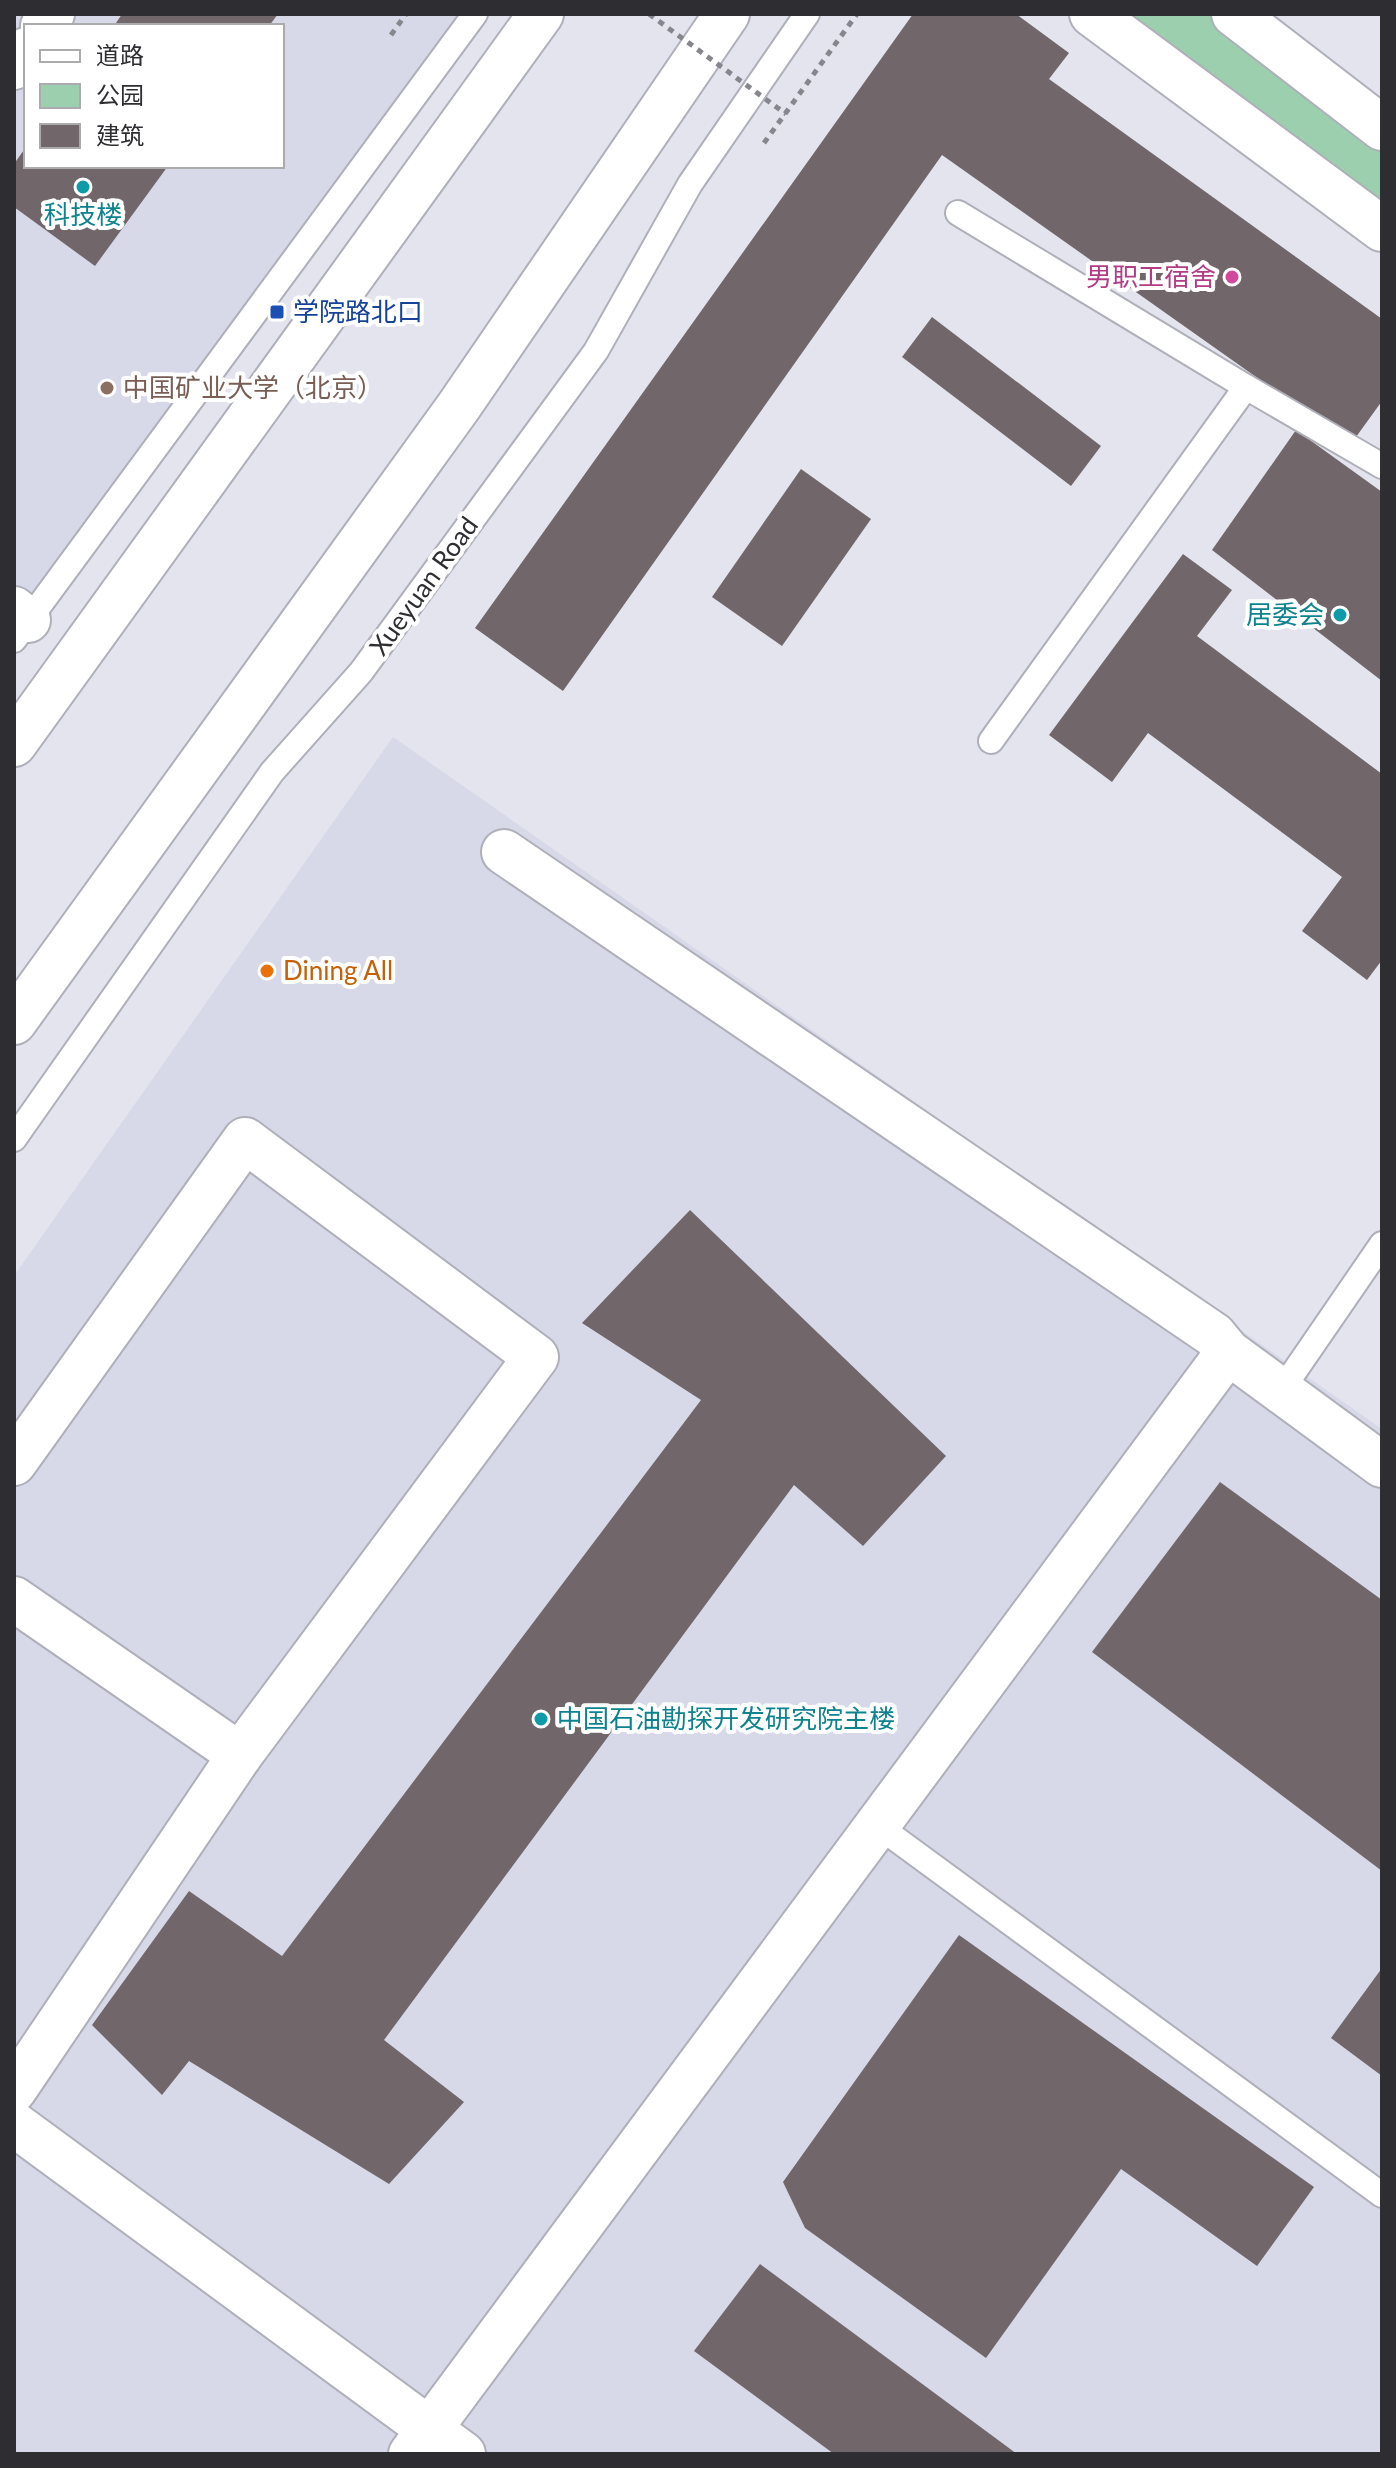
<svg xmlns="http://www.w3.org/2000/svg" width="1396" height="2468" font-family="Lato,'Noto Sans SC',sans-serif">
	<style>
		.built { fill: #d7d8e8; fill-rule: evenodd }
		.green { fill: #9ccfae }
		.building { fill: #71676b }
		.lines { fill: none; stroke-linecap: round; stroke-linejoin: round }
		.service-casing { stroke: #aeafb9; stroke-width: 28 }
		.minor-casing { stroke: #aeafb9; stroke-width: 48 }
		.primary-casing { stroke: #aeafb9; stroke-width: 48 }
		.path { stroke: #86868d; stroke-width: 5; stroke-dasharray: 6 6; stroke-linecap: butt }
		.service { stroke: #fff; stroke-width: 24 }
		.minor { stroke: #fff; stroke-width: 44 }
		.primary { stroke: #fff; stroke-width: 44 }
		.path-bridge { stroke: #86868d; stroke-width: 5; stroke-dasharray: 6 6; stroke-linecap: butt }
		.culture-dot { fill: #0f9aa8; stroke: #fff; stroke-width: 3 }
		.hotel-dot { fill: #d1479c; stroke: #fff; stroke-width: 3 }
		.transit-dot { fill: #1a4fb4; stroke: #fff; stroke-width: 3 }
		.education-dot { fill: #8d6e63; stroke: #fff; stroke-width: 3 }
		.food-dot { fill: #e8710a; stroke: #fff; stroke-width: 3 }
		.labels { text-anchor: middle; stroke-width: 8; stroke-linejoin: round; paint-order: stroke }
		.culture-label { font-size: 26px; fill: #0d838f; stroke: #fff }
		.hotel-label { font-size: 26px; fill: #b23c85; stroke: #fff; text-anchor: end }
		.transit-label { font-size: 26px; fill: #164399; stroke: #fff; text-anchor: start }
		.education-label { font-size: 26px; fill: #785e54; stroke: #fff; text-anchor: start }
		.street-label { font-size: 26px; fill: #2e2e32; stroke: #fff }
		.food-label { font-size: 26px; fill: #c56008; stroke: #fff; text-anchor: start }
	</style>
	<rect width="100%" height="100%" fill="#e3e4ee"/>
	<g class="built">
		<path d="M 14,14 L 475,14 L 14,638 ZM 26,26 L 282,26 L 282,166 L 26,166 Z"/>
		<polygon points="393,737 1382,1429 1382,2454 14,2454 14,1276"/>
	</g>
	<polygon class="green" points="1118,14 1216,14 1382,140 1382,219"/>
	<g class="building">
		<polygon points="122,14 278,14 269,26 114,26"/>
		<polygon points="913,14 1016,14 1069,53 1049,79 1382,319 1382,401 1351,444 942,155 563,691 475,628"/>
		<polygon points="26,147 26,166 168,166 95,266 14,207 14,164"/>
		<polygon points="932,317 1101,446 1071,486 902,357"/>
		<polygon points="1296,430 1382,492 1382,681 1212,550"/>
		<polygon points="801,469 871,519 782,646 712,597"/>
		<polygon points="1183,554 1232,590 1197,636 1382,774 1382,960 1367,980 1302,931 1342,877 1148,733 1112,782 1049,735"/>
		<polygon points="690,1210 946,1456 863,1546 794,1485 384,2040 464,2102 389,2184 189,2061 162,2095 92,2025 189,1891 282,1956 701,1400 582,1323"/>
		<polygon points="1220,1482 1382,1600 1382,1871 1092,1652"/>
		<polygon points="959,1935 1314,2187 1257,2266 1121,2169 986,2358 805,2228 783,2182"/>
		<polygon points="1382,1968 1382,2076 1331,2038"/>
		<polygon points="760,2264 1017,2454 834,2454 694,2351"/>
	</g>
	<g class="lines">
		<g class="service-casing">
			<g id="service">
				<polyline points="958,213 1246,387"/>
				<polyline points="14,640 475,14"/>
				<polyline points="991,741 1246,387 1382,466"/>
				<polyline points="14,1139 272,772 361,672 596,351 690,184 807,14"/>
				<polyline points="1281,1391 1382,1244"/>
				<polyline points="877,1825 1382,2195"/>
			</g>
		</g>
		<g class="minor-casing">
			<g id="minor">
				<polyline points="1092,14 1382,229"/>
				<polyline points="1234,14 1382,128"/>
				<polyline points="43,26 52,14"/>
				<polyline points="14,67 26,50"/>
				<polyline points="14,609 28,620"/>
				<polyline points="504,852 1214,1335 1228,1352 1382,1465"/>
				<polyline points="14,1463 245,1140 536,1357 240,1755 14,1599"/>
				<polyline points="14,2090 240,1755"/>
				<polyline points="14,2124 463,2454"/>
				<polyline points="411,2454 1228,1352"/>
			</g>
		</g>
		<g class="primary-casing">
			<g id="primary">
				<polyline points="14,744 541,14"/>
				<polyline points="14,1022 459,406 727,14"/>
			</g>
		</g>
		<g class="path">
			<polyline points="391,35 406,14"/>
			<polyline points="764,143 857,14"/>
		</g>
		<use href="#service" class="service"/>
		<use href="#minor" class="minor"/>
		<use href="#primary" class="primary"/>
		<polyline class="path-bridge" points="649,14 786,114"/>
	</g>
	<g class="culture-dot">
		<circle cx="83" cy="187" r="8"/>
		<circle cx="1340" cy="615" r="8"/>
		<circle cx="541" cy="1719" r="8"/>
	</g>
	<circle class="hotel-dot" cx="1232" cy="277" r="8"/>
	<rect class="transit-dot" x="269" y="304" width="16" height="16" rx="4"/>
	<circle class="education-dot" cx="107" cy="388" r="8"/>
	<circle class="food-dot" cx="267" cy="971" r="8"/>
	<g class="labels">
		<g class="culture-label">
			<text x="83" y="224">科技楼</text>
			<text x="1324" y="624" text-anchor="end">居委会</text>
			<text x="557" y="1728" text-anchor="start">中国石油勘探开发研究院主楼</text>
		</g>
		<g class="hotel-label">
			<text x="1216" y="286">男职工宿舍</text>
		</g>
		<g class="transit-label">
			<text x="293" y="321">学院路北口</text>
		</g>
		<g class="education-label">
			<text x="123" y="397">中国矿业大学（北京）</text>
		</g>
		<g class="street-label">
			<text transform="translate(424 586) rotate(-54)" y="9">Xueyuan Road</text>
		</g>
		<g class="food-label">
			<text x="283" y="980">Dining All</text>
		</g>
	</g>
	<rect width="1396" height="2468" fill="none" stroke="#2e2e32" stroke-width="32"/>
	<rect x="24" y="24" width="260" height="144" fill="#ffffff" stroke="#ababad" stroke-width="2"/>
	<rect x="40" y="50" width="40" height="12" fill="#ffffff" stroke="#ababad" stroke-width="2"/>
	<text x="96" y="64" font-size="24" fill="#2e2e32">道路</text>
	<rect x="40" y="84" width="40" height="24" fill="#9ccfae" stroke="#ababad" stroke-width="2"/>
	<text x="96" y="104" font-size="24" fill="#2e2e32">公园</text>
	<rect x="40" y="124" width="40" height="24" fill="#71676b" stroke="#ababad" stroke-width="2"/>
	<text x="96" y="144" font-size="24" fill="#2e2e32">建筑</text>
</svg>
